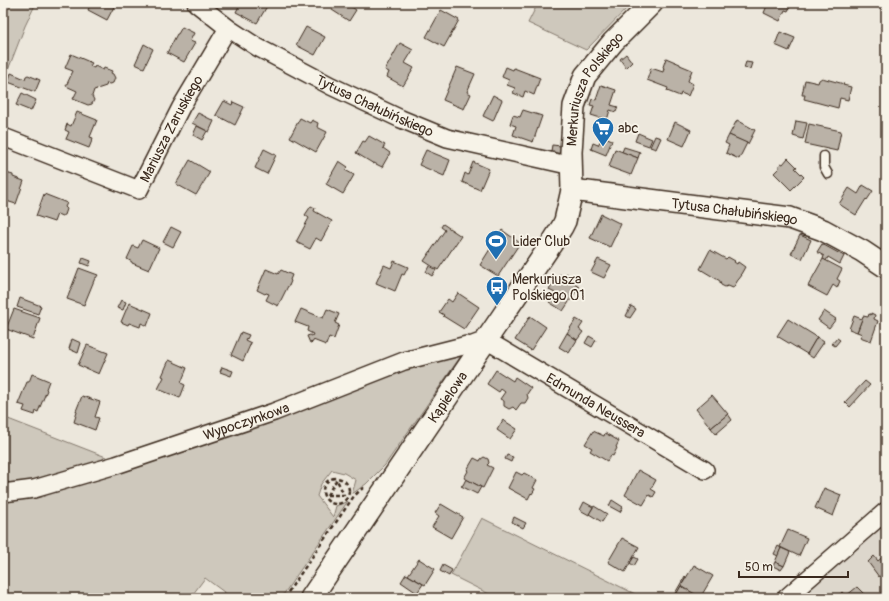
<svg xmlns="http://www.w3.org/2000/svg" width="889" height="601" font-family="Pangolin,sans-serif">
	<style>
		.built { fill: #ddd7cc }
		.green { fill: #cec8bc; stroke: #84796d }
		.building { fill: #bab2a7; stroke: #3b2a1e }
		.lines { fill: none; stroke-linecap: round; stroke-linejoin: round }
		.service-casing { stroke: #3b2a1e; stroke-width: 11 }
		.minor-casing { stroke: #3b2a1e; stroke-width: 20 }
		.tertiary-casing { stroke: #3b2a1e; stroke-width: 24 }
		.path { stroke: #3b2a1e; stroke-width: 2.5; stroke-dasharray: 4 3; stroke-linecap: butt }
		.service { stroke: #f7f3e8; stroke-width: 8 }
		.minor { stroke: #f7f3e8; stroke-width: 17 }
		.tertiary { stroke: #f7f3e8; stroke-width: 21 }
		.labels { text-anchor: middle; stroke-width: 3.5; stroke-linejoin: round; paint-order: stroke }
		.street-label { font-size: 14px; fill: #3b2a1e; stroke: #f7f3e8 }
		.poi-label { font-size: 14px; fill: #3b2a1e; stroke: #f7f3e8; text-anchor: start }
	</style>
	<rect width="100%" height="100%" fill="#ece7dc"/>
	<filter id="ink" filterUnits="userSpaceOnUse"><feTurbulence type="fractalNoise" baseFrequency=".025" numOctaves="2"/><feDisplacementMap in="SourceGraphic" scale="8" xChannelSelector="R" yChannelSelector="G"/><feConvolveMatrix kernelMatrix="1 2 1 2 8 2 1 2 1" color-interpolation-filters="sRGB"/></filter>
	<g filter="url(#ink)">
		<polygon class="built" points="877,525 886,533 886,598 807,598 817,581"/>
		<g class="green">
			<polygon points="3,3 36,3 25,26 3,83"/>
			<polygon points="538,3 632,3 586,50 528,23"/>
			<polygon points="463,353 385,465 366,484 352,494 356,480 344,473 332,470 321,484 317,496 333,517 336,506 348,501 281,598 232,598 205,578 190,598 3,598 3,497 411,363"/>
			<polygon points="3,417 106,457 105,462 19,486 3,480"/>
			<polygon points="482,518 637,595 636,598 497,598 451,575"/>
		</g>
		<g class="building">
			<polygon points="87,3 116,3 107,20 88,10 90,5"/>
			<polygon points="238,3 269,3 257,23 236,12 240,4"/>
			<polygon points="337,3 346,3 356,10 349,21 332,10"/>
			<polygon points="768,3 792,3 788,11 785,10 780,21 764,13"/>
			<polygon points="441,10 459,20 444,47 426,37"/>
			<polygon points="182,27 194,33 190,41 195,43 184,62 167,53 177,34 178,34"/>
			<polygon points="306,27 325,37 315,55 296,45"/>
			<polygon points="780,32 795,38 789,51 775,45"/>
			<polygon points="400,43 413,50 405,63 414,68 403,86 387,77 389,72 385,70"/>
			<polygon points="144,44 153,49 144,68 135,64"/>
			<polygon points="71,54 92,63 90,66 94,68 95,66 103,70 104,68 112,71 111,73 113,74 115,78 113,83 109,84 107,83 106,86 94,90 92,96 94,100 92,104 88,105 73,99 77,91 66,86 73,71 65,68"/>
			<polygon points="626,54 632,62 626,68 620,59"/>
			<polygon points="666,58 680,64 680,65 692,70 688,81 693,84 688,96 681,93 680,96 667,91 668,88 647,80 651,68 663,72 664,68 663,67"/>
			<polygon points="746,62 752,63 750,69 744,68"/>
			<polygon points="457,67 475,74 467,92 471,94 464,109 443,100"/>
			<polygon points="506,67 513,70 514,68 540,78 534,95 525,91 523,97 513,93 515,88 507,85 509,80 502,77"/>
			<polygon points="886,67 886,78 881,72"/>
			<polygon points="11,73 25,79 26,76 28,75 40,80 35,92 8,82"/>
			<polygon points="822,78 844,84 843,85 851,87 848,100 840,98 838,108 804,99 805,95 802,95 805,80 818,83 819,80"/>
			<polygon points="601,85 616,90 611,105 618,107 616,112 610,110 607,120 591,115 594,106 590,105 592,99 596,100"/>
			<polygon points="22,93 36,100 31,111 16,105"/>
			<polygon points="493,95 502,100 493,121 483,116"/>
			<polygon points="224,101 232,105 233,102 244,107 235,125 216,115"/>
			<polygon points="523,110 542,116 533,142 513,135 516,126 510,124 513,115 520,117"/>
			<polygon points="77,112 97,120 90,137 93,138 89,148 66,139 69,132 65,130 67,124 71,126"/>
			<polygon points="198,113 214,121 209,132 192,123"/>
			<polygon points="300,118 310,123 312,120 318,123 317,127 327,132 316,152 290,137"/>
			<polygon points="737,120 755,130 748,144 729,135"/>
			<polygon points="796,121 807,123 803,139 793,136"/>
			<polygon points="675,122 691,130 684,146 668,139"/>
			<polygon points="809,124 841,131 837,151 805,144"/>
			<polygon points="197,126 207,131 202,140 193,135"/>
			<polygon points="638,133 652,139 649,146 635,141"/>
			<polygon points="729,135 747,143 739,159 726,153 729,145 725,143"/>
			<polygon points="369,136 385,145 383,148 390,153 382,167 374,163 374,164 356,153 363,141 365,142"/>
			<polygon points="603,136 612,140 606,155 591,149 593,143 598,145"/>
			<polygon points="655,136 661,138 656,149 650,147"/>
			<polygon points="552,145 561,146 559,158 553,157 554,151 551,151"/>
			<polygon points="624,147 640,152 638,158 622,152"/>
			<polygon points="264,149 276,155 267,174 255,168"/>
			<polygon points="615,149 638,158 631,175 609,167"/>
			<polygon points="426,150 450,160 444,176 419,165"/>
			<polygon points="788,158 797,167 795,168 804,177 791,190 774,173 779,168 779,165 781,163 783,164"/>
			<polygon points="190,160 210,172 196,195 176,184"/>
			<polygon points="339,161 348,167 345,170 354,175 343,194 326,184"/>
			<polygon points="473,162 489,169 480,190 462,182 465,173 468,175"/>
			<polygon points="6,173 13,175 13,177 24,181 16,204 3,200 3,178 4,178"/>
			<polygon points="863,185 873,191 867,200 866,199 856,215 839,204 849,188 858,194"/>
			<polygon points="44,194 67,203 65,207 67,209 65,215 62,216 57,214 54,222 36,216"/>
			<polygon points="311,206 315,208 314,211 332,221 321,241 316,238 310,249 296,242 309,218 305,215"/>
			<polygon points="601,214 621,224 610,247 590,238"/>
			<polygon points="443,224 461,236 438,270 424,261 445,230 441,227"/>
			<polygon points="171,227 181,232 173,247 163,242"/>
			<polygon points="502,230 520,243 498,276 480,265"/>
			<polygon points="800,235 811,240 802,259 791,254"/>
			<polygon points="142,240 159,248 149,270 132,263 132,262 127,259 133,246 138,248"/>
			<polygon points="822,244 844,256 840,264 828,257 826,261 823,259 824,256 817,252"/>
			<polygon points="710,250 726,259 728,257 735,261 734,262 737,264 738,262 745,267 741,274 742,275 739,279 738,280 733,288 728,286 725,287 721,285 720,282 720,281 700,269"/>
			<polygon points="83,258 91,261 89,266 81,263"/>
			<polygon points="598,259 611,265 604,278 591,272"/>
			<polygon points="823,259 842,269 837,279 840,281 837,288 833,285 827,296 808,286"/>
			<polygon points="394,261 408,267 404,275 402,274 395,291 376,283 384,265 391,268"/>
			<polygon points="429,266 436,270 432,276 426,272"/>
			<polygon points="79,268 98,275 96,278 95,278 84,305 67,299"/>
			<polygon points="266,269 278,274 281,270 292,275 290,280 291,281 289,286 288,286 278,306 266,300 269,294 266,293 265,294 257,290"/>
			<polygon points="566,273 573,278 571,282 579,287 563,311 549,302 555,293 549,290 559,274 564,277"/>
			<polygon points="458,293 479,307 464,329 443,316 444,315 439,312 448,299 452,302"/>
			<polygon points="20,298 41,306 38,314 17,307"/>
			<polygon points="121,300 126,302 123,310 117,308"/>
			<polygon points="129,303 152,313 147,326 141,323 140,327 129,323 128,325 121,322"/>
			<polygon points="631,306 636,309 630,318 626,316"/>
			<polygon points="14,309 40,318 33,339 6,329"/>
			<polygon points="301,309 323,318 327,309 339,314 335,323 339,325 334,339 329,337 326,345 313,340 313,342 310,343 307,336 310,335 312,336 313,334 307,331 308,327 295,322"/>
			<polygon points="824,311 836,319 829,328 818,320"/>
			<polygon points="871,313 875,315 874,319 878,321 871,341 860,337 862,334 857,332 863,316 868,317 869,314 871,315"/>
			<polygon points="530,316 546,327 531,350 515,340"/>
			<polygon points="854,316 862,319 857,332 849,329"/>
			<polygon points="576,319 583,323 579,329 583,332 577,340 567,333"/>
			<polygon points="788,319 817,337 807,354 777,336"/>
			<polygon points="241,332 249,335 247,339 246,338 245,340 251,343 243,361 231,355"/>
			<polygon points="567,333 577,340 569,353 559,347"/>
			<polygon points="589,336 596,340 592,347 585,343"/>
			<polygon points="817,337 824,342 813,358 807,354"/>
			<polygon points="837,338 840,340 835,346 832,344"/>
			<polygon points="72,339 81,343 78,353 69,349"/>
			<polygon points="87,345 108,353 99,374 78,365"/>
			<polygon points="169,360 187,368 181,383 185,385 180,398 158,389 164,377 162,376"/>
			<polygon points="222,367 233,371 231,376 220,372"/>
			<polygon points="496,370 513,381 515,377 531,388 527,394 528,398 525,403 521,403 516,410 513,407 509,409 504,406 504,401 500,399 505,392 501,389 499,392 487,384"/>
			<polygon points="32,374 49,381 46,389 47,390 38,412 36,411 35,415 23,411 25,406 18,404 27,382 29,382"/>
			<polygon points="865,381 870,385 850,407 845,402"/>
			<polygon points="712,395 728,414 711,428 696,409"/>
			<polygon points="82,396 100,402 95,417 99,418 95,430 74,422 77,412 76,411"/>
			<polygon points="728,414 732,420 716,434 711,428"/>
			<polygon points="503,420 517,429 510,439 497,430"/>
			<polygon points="593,431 604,436 605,433 619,441 616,447 617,448 613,456 611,455 607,461 590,451 592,448 585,444"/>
			<polygon points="507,455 513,457 511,462 505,459"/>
			<polygon points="484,457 488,459 489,463 487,465 493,468 483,488 464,478 468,471 467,470 474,458 480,461 481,459"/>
			<polygon points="638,470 656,480 651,489 656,492 653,497 649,495 643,505 625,495"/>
			<polygon points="516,472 522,475 524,473 537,480 533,488 535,489 532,494 531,493 528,499 508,488"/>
			<polygon points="466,479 481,487 477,494 461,486 463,485"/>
			<polygon points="824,488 841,495 833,516 815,508"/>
			<polygon points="612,500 623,507 620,512 609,506"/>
			<polygon points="584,502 593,507 589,515 580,510"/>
			<polygon points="441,504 463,517 451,538 432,527 439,516 435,513"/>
			<polygon points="594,506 607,514 602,522 589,514"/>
			<polygon points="514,517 526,523 523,528 512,522"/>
			<polygon points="788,530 807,538 799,556 780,547"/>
			<polygon points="622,538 639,547 625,572 608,562"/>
			<polygon points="778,546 781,548 778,556 774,554"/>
			<polygon points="781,548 790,552 784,566 775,562"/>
			<polygon points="886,554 886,581 881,575 879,577 868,562 874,556 878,561"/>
			<polygon points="634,557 638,559 634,566 630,563"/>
			<polygon points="419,559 435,569 425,585 408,575"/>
			<polygon points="775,562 784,566 781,570 773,566"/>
			<polygon points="443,565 452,570 449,576 440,571"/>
			<polygon points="694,565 713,576 700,598 681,586"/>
			<polygon points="406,574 423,584 417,593 401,582"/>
			<polygon points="685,576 686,577 681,586 676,596 674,595"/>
			<polygon points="681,586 700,597 699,598 674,598"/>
			<polygon points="857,587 867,597 866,598 836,598 842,592 846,596"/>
			<polygon points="885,590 886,591 886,598 879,598"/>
		</g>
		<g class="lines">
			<g class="service-casing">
				<polyline id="service" points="824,156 824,167 828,174"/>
			</g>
			<g class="minor-casing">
				<g id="minor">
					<path id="s1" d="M 196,3 L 228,28 L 257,47 L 331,86 L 401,119 L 447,138 L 563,164 L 572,165"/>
					<path id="s2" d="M 6,138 L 139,190 L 181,107 L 228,28"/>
					<path id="s3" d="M 3,493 L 34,489 L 116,465 L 274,412 L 404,361 L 467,345 L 470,346 L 486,340 L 705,470"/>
					<polyline points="786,598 886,511"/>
				</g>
			</g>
			<g class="tertiary-casing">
				<g id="tertiary">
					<path id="s4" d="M 572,190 L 790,218 L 823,230 L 862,251 L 886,267"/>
					<path id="s5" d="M 311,598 L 552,243 L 562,227 L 565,221 L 572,190 L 571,152 L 574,106 L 585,76 L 613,42 L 652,3"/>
				</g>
			</g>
			<g class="path">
				<circle cx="336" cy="491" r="13"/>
				<polyline points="327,495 344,495 337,480"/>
				<polyline points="327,495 337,479"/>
				<polyline points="284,598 354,496 364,487"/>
			</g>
			<use href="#service" class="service"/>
			<use href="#minor" class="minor"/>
			<use href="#tertiary" class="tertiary"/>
		</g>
	</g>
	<defs>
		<g id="supermarket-pin" transform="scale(1.15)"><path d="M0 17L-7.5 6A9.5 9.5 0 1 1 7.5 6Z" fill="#1f6fb2" stroke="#f7f3e8"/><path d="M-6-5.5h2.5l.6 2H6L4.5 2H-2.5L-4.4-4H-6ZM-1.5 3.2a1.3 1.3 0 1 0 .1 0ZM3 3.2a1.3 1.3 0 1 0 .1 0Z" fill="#fff"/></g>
		<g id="stadium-pin" transform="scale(1.15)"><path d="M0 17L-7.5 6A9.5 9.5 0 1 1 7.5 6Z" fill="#1f6fb2" stroke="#f7f3e8"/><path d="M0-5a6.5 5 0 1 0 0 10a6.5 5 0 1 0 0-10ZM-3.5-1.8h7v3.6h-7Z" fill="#fff"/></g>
		<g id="bus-pin" transform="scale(1.15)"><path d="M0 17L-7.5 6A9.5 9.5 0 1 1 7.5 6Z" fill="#1f6fb2" stroke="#f7f3e8"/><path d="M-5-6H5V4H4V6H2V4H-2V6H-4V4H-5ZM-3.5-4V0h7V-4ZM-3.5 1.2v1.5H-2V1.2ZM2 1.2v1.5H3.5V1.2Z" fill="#fff"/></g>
	</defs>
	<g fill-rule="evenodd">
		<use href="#supermarket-pin" x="603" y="128"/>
		<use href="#stadium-pin" x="496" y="241"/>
		<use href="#bus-pin" x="497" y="287"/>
	</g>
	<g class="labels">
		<g class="street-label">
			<text dy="5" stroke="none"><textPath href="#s5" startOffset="594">Merkuriusza Polskiego</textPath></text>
			<text dy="5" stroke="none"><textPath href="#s1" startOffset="207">Tytusa Chałubińskiego</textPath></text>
			<text dy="5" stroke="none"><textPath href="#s2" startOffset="212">Mariusza Zaruskiego</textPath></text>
			<text dy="5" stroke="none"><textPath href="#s4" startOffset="164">Tytusa Chałubińskiego</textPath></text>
			<text dy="5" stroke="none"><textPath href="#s5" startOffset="243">Kąpielowa</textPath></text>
			<text dy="5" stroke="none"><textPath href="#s3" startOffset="636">Edmunda Neussera</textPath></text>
			<text dy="5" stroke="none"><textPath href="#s3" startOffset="254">Wypoczynkowa</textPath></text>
		</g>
		<g class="poi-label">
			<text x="618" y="133">abc</text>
			<text x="512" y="246">Lider Club</text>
			<text x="512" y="284">Merkuriusza<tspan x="512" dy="16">Polskiego 01</tspan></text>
		</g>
	</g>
	<rect width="889" height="601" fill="none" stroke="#f7f3e8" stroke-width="16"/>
	<rect x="8" y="8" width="873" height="585" fill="none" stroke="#3b2a1e" stroke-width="1.5" filter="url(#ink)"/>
	<path d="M739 571v6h109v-6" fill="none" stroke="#3b2a1e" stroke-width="2"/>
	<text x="745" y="571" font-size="12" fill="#3b2a1e" stroke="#f7f3e8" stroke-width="3" paint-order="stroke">50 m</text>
</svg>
